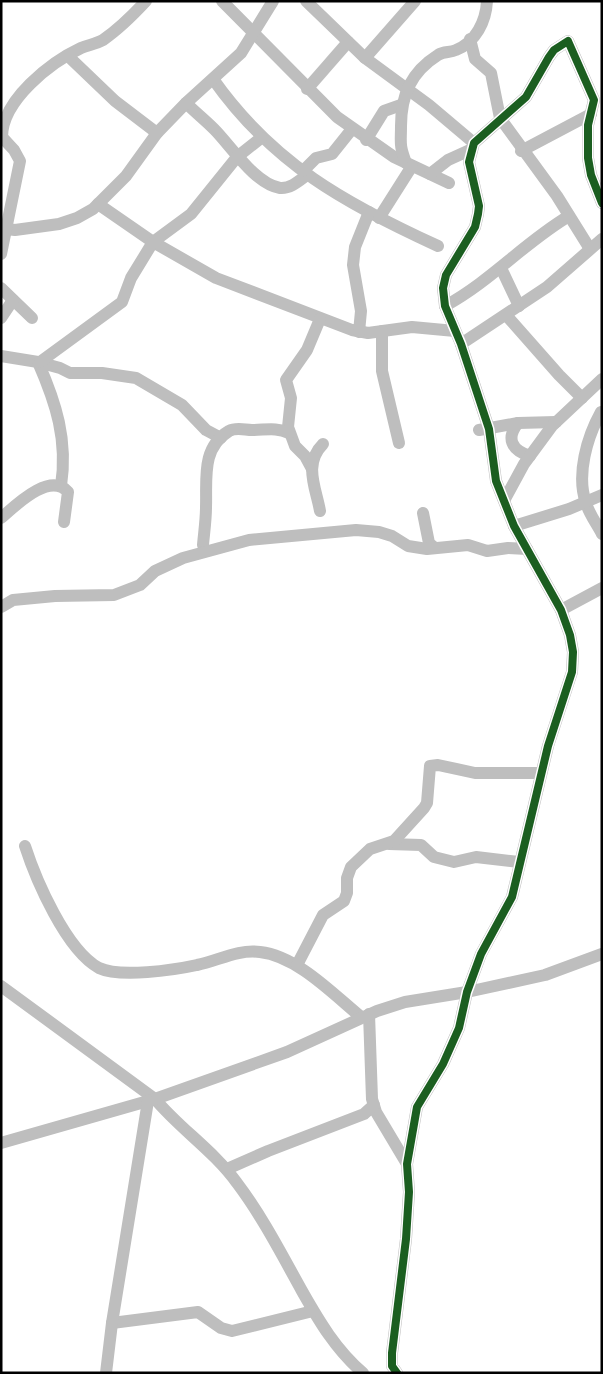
<svg xmlns="http://www.w3.org/2000/svg" width="603" height="1374" font-family="'Exo 2',sans-serif">
	<style>
		.lines { fill: none; stroke-linecap: round; stroke-linejoin: round }
		.minor { stroke: #bebebe; stroke-width: 12 }
		.cycleway-casing { stroke: #fff; stroke-width: 11 }
		.cycleway { stroke: #1b5e20; stroke-width: 8 }
	</style>
	<rect width="100%" height="100%" fill="#fff"/>
	<g class="lines">
		<g class="minor">
			<polyline points="222,1 337,117 394,157 449,183"/>
			<polyline points="306,1 365,58 429,105 474,143"/>
			<polyline points="470,39 475,59 491,73 500,118 557,196 590,249"/>
			<polyline points="68,56 115,101 157,133"/>
			<polyline points="365,58 415,1"/>
			<path d="M 213,79 C 273,164 346,204 438,246"/>
			<polyline points="307,89 348,42"/>
			<path d="M 186,103 C 195,112 205,120 214,129 C 231,146 255,184 280,188 C 290,189 299,181 307,175"/>
			<polyline points="366,140 384,111 401,105"/>
			<polyline points="521,151 591,114"/>
			<path d="M 406,163 C 399,144 401,144 401,126 C 401,95 411,72 438,55 C 444,51 450,53 456,50 C 476,42 486,21 487,1"/>
			<polyline points="303,171 316,158 332,154 352,129"/>
			<polyline points="430,174 448,160 470,150"/>
			<polyline points="98,204 153,242 216,278 352,330 368,333 412,327 455,331"/>
			<polyline points="379,218 412,166"/>
			<polyline points="6,229 15,230 59,224 77,218 93,209 126,176 157,133 186,103 241,53 273,1"/>
			<path d="M 1,254 L 20,161 L 14,150 L 2,137 C 2,100 51,62 81,48 C 88,45 96,44 103,40 C 119,29 133,15 146,1"/>
			<polyline points="501,268 519,306"/>
			<polyline points="1,288 32,318"/>
			<path d="M 445,306 C 491,281 525,242 569,216"/>
			<polyline points="506,315 559,375 582,398"/>
			<polyline points="1,318 13,300"/>
			<polyline points="382,331 382,371 399,443"/>
			<polyline points="359,332 361,311 353,265 355,247 369,212"/>
			<polyline points="461,344 547,287 602,239"/>
			<polyline points="1,356 38,362 60,368 70,373 102,373 136,378 182,405 206,430 221,438"/>
			<path d="M 38,362 C 56,403 68,440 61,486"/>
			<polyline points="40,362 122,302 131,278 153,242 191,214 237,157 261,138"/>
			<path d="M 601,412 C 587,437 576,475 586,503 C 589,514 597,524 602,534"/>
			<path d="M 518,423 C 506,438 511,450 530,456"/>
			<polyline points="479,430 518,423 556,422"/>
			<polyline points="312,469 305,456 295,446 288,427 291,398 286,380 307,350 320,319"/>
			<polyline points="505,499 524,464 552,426 602,379"/>
			<path d="M 320,511 C 316,488 303,464 323,444"/>
			<polyline points="423,513 429,543 435,548"/>
			<path d="M 1,518 C 15,506 50,471 68,492 L 64,522"/>
			<polyline points="514,526 569,509 602,495"/>
			<path d="M 203,545 C 204,533 206,520 206,507 C 207,479 201,448 229,431 C 236,427 245,430 252,430 C 266,430 276,427 289,433"/>
			<polyline points="1,607 13,600 55,596 114,595 140,585 155,571 183,558 249,540 356,530 379,532 392,536 408,546 427,549 468,545 487,551 508,548 527,549"/>
			<polyline points="561,610 602,588"/>
			<polyline points="389,844 421,845 434,857 454,862 476,857 519,862"/>
			<path d="M 25,846 C 36,880 66,950 99,968 C 120,978 174,970 197,965 C 218,961 237,949 260,952 C 297,956 333,994 361,1017"/>
			<polyline points="297,965 323,915 344,901 347,893 347,878 351,867 370,849 394,841 424,808 427,803 430,766 438,765 475,773 541,773"/>
			<path d="M 1,986 L 155,1099 C 180,1129 214,1151 237,1183 C 262,1216 282,1255 302,1291 C 319,1321 336,1350 363,1373"/>
			<polyline points="369,1014 372,1099 376,1112 407,1164"/>
			<polyline points="1,1143 155,1099 287,1052 377,1011 405,1002 467,992 545,975 602,954"/>
			<polyline points="227,1169 268,1151 364,1114 374,1105"/>
			<polyline points="112,1323 198,1312 221,1328 232,1331 313,1311"/>
			<polyline points="106,1373 112,1323 148,1101"/>
			<polyline points="397,1373 392,1366 392,1353 406,1239 409,1192 407,1164 417,1107 443,1064 459,1028 467,992 481,954 512,897 548,746 572,672 573,652 570,635 561,610 514,526 496,481 489,429 461,344 445,306 443,288 446,275 475,227 478,214 479,206 469,162 474,143 526,97 549,57 554,50 568,41 594,100 588,125 588,158 591,175 602,203"/>
		</g>
		<g class="cycleway-casing">
			<polyline id="cycleway" points="397,1373 392,1366 392,1353 406,1239 409,1192 407,1164 417,1107 443,1064 459,1028 467,992 481,954 512,897 548,746 572,672 573,652 570,635 561,610 514,526 496,481 489,429 461,344 445,306 443,288 446,275 475,227 478,214 479,206 469,162 474,143 526,97 549,57 554,50 568,41 594,100 588,125 588,158 591,175 602,203"/>
		</g>
		<use href="#cycleway" class="cycleway"/>
	</g>
	<rect width="603" height="1374" fill="none" stroke="#000000" stroke-width="5"/>
</svg>
